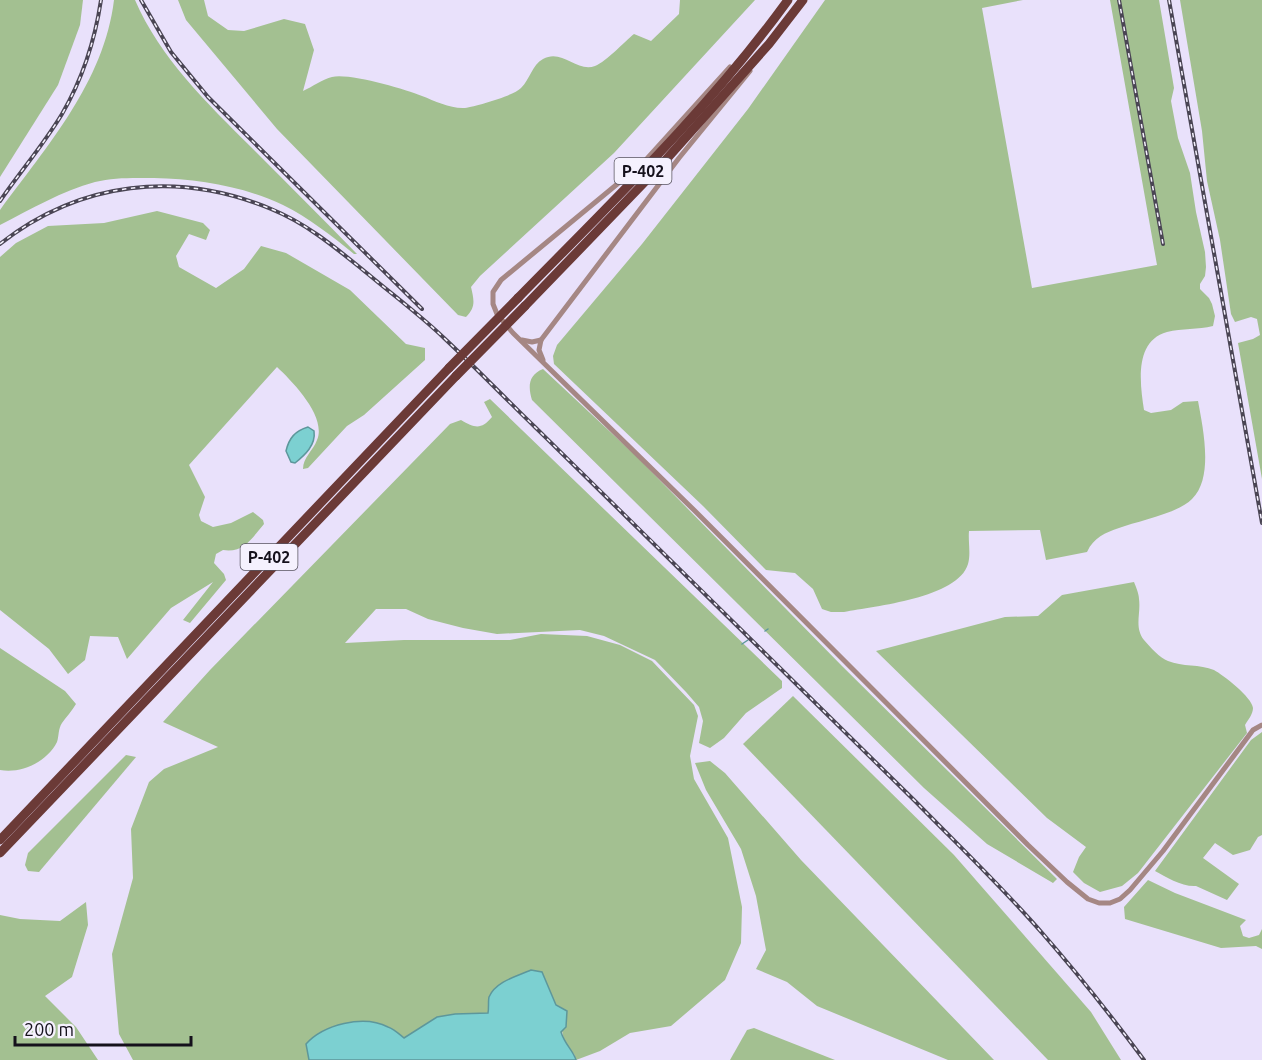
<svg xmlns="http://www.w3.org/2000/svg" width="1262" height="1060" font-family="Ubuntu,sans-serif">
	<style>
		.green { fill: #a3c091 }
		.water { fill: #7cd0d1; stroke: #5d979b; stroke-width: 1.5 }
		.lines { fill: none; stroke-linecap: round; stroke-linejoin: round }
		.stream { stroke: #5d979b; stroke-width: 1.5 }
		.street { stroke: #a58784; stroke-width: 5 }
		.primary { stroke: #6b3a37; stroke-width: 9 }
		.rail-casing { stroke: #4a4554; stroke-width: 4 }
		.rail { stroke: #f5f1fe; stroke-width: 1.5; stroke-dasharray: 4.5; stroke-linecap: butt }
		.primary-bridge { stroke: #6b3a37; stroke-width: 9 }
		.labels { text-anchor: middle; stroke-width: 6; stroke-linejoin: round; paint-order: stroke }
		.shield { fill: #f5f1fe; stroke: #585460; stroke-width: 1.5 }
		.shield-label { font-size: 16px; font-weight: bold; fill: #15111c }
	</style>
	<rect width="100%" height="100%" fill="#e9e1fb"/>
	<g class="green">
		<polygon points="0,0 83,0 80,25 58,85 0,177"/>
		<path d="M 114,0 L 135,0 C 160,58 207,103 251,147 C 286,182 322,218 357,254 L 354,254 C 332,236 309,218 283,205 C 243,186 198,179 154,178 C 136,178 114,177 95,182 C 62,191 31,209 0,225 L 0,210 C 47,146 104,82 114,0 Z"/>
		<path d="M 178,0 L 204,0 L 208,16 L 228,30 L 244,31 L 284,19 L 305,24 L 314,50 L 303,91 C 312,87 323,79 332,77 C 350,73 404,89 422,96 C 435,101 451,109 465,108 C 477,106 513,96 521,88 C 530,79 532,65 543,59 C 562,48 577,73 595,66 C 607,61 624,42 634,34 L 651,41 L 679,14 L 680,0 L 755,0 L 614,153 L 480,276 L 471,287 C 474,300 476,307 466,317 L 458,315 L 277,129 L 186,20 Z"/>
		<path d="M 825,0 L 1023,0 L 982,8 L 1032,288 L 1157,265 L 1110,0 L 1159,0 L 1174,88 L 1171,101 L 1178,138 L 1190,173 L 1196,212 L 1205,252 L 1206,267 L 1205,276 L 1200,284 L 1200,289 L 1209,298 L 1212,304 L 1215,316 L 1213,326 C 1198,330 1182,328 1167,332 C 1134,341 1140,384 1144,410 L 1151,413 L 1171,410 L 1183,402 L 1198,401 C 1203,428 1214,478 1192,499 C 1179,513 1138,521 1119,528 C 1105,533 1094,537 1087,552 L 1046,560 L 1040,530 L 969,531 C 968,541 971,554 968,564 C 958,598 875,606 844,612 L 831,612 L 822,609 L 813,589 L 795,573 L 766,570 L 703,506 L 554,364 L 553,356 L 557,345 L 642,244 L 748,109 Z"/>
		<polygon points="1180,0 1262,0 1262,479 1238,343 1253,339 1260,335 1257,319 1251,317 1235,322 1231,314 1220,240 1207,181 1202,131"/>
		<path d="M 157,211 L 203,223 L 210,230 L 206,240 L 189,234 L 176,256 L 179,267 L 216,288 L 244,269 L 261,246 L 286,253 L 350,290 L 406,344 L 425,348 L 425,360 L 364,415 L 347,426 L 308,468 L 303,469 C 303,457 313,451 317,440 C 327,417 293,382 277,367 L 189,465 L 205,497 L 199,515 L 201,521 L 213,527 L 231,523 L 253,512 L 263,520 L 264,524 C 251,539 244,553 223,550 L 216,554 L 214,563 L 224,574 L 226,580 L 190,623 L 183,620 L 213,582 L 171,608 L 127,659 L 118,637 L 90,636 L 85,660 L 68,674 L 49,649 L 0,610 L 0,257 L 16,243 L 48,226 L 104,223 Z"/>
		<path d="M 543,369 L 636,456 L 842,666 L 1057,879 L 1053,883 L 987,844 L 924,788 L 532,400 C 528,387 528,375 543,369 Z"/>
		<path d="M 490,399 L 782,681 L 782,688 L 746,713 L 724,738 L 710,748 L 699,743 L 703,721 L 699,707 L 686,692 L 655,660 L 604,636 L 580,630 L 497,634 L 463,628 L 428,619 L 406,609 L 376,609 L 345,643 L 404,640 L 510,640 L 541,634 L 587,636 L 620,645 L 652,661 L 694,705 L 698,716 L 690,756 L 694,779 L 728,838 L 742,907 L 741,943 L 725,980 L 671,1026 L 630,1033 L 600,1051 L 576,1060 L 574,1054 L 565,1044 L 556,1005 L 542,972 L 531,970 L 490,997 L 488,1013 L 404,1038 L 387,1026 L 365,1022 L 309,1060 L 133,1060 L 119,1034 L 112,954 L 133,878 L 131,829 L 149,782 L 164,769 L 218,747 L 163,722 L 210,670 L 450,424 L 461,420 C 475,428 481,430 492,417 L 484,402 Z"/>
		<path d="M 1134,582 C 1136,587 1139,594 1139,599 C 1141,614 1134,627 1144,640 C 1150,647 1160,658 1168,661 C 1182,667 1200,664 1214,670 C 1223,675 1252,697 1253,708 C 1253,714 1248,720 1245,725 L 1247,733 L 1138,873 L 1122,886 L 1100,892 L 1084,883 L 1073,872 L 1079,857 L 1086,847 L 1047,818 L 876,651 L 1005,617 L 1038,616 L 1062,595 Z"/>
		<path d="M 0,648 L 65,691 L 76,704 C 72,711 66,717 62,723 C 58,729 59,736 57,742 C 47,762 21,774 0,770 Z"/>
		<polygon points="793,696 954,855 1091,1012 1121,1060 1048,1060 743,744"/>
		<path d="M 1262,732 L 1262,835 L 1258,837 L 1250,850 L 1233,855 L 1215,843 L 1203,858 L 1239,884 L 1227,900 L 1196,886 C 1182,887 1166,877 1155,871 L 1251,740 Z"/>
		<polygon points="126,755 136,757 39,872 28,871 25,865 28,853"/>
		<polygon points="710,761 725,773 801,860 994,1060 948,1060 817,1006 787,982 756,969 766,950 756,896 741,849 706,790 695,763"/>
		<polygon points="1148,880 1175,893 1246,920 1240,926 1243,936 1249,938 1259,935 1262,929 1262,949 1256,946 1221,948 1125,919 1124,907"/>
		<polygon points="86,902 88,925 72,977 45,996 76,1027 98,1060 0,1060 0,915 20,919 60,921"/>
		<polygon points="754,1028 835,1060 730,1060 747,1030"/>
	</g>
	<g class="water">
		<path d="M 308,427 L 314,431 C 316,445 305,455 295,463 L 291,462 L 286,451 C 289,438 295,431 308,427 Z"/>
		<path d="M 531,970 L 542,972 L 556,1005 L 567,1011 L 566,1027 L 561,1032 C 565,1045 573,1050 576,1060 L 309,1060 L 306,1044 C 323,1025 363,1014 388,1027 C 394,1029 399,1034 404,1038 L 437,1017 L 455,1014 L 488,1013 C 489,1008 488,1001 489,997 C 496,981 518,976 531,970 Z"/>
	</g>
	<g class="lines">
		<g class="stream">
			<polyline points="765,631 768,629"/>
			<polyline points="742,644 748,640"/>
		</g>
		<g class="street">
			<polyline points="730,67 644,162 501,280 493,292 493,304 497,314 513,333 695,511 1028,845 1067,882 1088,899 1099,903 1110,903 1120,899 1130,890 1163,851 1253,730 1262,725"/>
			<polyline points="522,340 532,342 541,340"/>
			<polyline points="543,360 539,350 541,340 679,158 750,71"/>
		</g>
		<g class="primary">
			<path d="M 518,298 C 612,202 709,109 788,0"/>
			<polyline points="525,306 663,163 769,44 803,0"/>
			<polyline points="0,840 449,368"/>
			<polyline points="0,853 456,376"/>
		</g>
		<g class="rail-casing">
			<g id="rail">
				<polyline points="141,0 171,52 208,97 422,309"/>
				<polyline points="1119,0 1163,244"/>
				<polyline points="1169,0 1262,523"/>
				<path d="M 0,201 C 20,172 44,144 62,114 C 83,78 95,40 101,0"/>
				<path d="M 0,244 C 80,181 178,170 271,209 C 308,224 337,249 368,274 C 393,295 420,315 444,338 C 475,367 505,398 536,428 C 663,552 789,677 916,802 C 959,846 1003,888 1043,934 C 1079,975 1112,1017 1144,1060"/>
			</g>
		</g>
		<use href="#rail" class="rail"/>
		<g class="primary-bridge">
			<polyline points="449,368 518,298"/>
			<polyline points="456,376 525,306"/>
		</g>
	</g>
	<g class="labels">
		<g class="shield">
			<rect x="614.5" y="158" width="57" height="26" rx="4.5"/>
			<rect x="240.5" y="544" width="57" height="26" rx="4.5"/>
		</g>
		<g class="shield-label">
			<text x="643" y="177">Р-402</text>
			<text x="269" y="563">Р-402</text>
		</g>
	</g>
	<path d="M15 1036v9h176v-9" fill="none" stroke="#15111c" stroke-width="3"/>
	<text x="24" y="1036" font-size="18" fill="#15111c" stroke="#f5f1fe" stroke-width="4.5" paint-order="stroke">200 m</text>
</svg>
